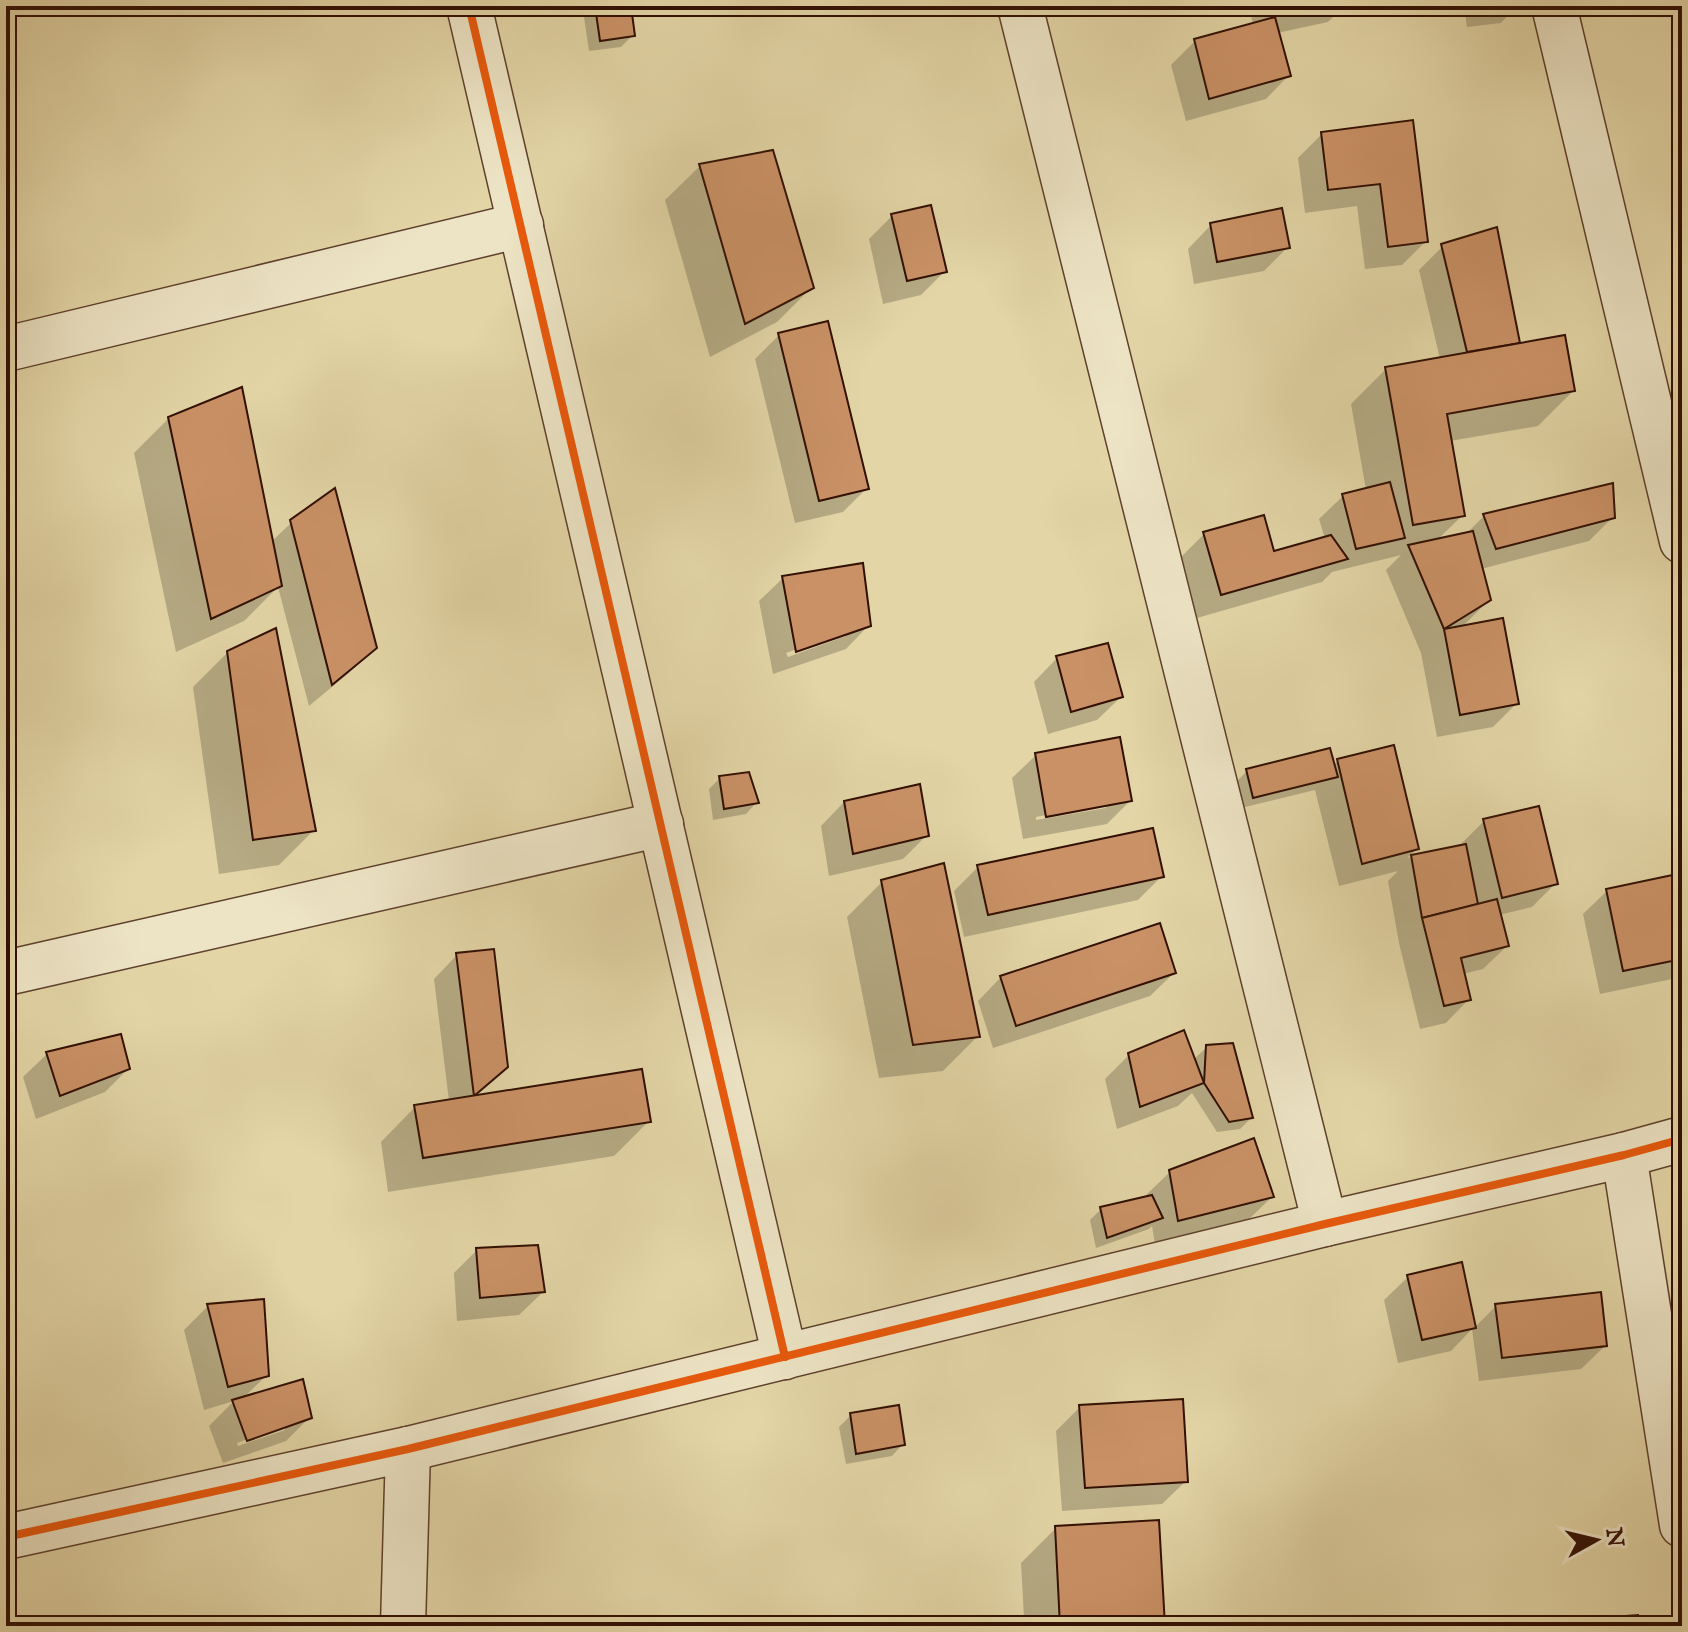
<svg xmlns="http://www.w3.org/2000/svg" width="1688" height="1632" font-family="'IM FELL English',serif">
	<style>
		.shadow { fill: #0003; fill-rule: evenodd }
		.building { fill: #ca9166; stroke: #310f03; stroke-width: 2 }
		.lines { fill: none; stroke-linecap: round; stroke-linejoin: round }
		.minor-casing { stroke: #5e402c; stroke-width: 47 }
		.minor { stroke: #ede4c5; stroke-width: 44 }
		.cycleway-casing { stroke: #ede4c5; stroke-width: 13 }
		.cycleway { stroke: #e8590c; stroke-width: 8 }
	</style>
	<rect width="100%" height="100%" fill="#e3d5a6"/>
	<filter id="stains"><feTurbulence type="fractalNoise" baseFrequency=".0025" numOctaves="4"/><feColorMatrix values="0 0 0 0 .2 0 0 0 0 .09 0 0 0 0 .02 0 0 0 .5 -.17"/></filter>
	<radialGradient id="worn" r=".72"><stop offset=".6" stop-color="#630" stop-opacity="0"/><stop offset="1" stop-color="#630" stop-opacity=".3"/></radialGradient>
	<g class="shadow">
		<polygon points="595,6 629,6 633,35 621,47 589,51 584,17"/>
		<polygon points="1249,6 1344,6 1328,22 1277,33 1289,75 1266,99 1186,121 1171,65 1195,41 1253,25"/>
		<polygon points="1464,6 1510,6 1512,11 1501,23 1467,27"/>
		<polygon points="1411,122 1426,241 1402,265 1365,269 1357,206 1305,213 1298,158 1322,134"/>
		<polygon points="700,166 812,287 777,322 710,357 665,200"/>
		<polygon points="892,216 944,272 921,295 883,304 869,239"/>
		<polygon points="1211,225 1288,247 1264,271 1194,284 1188,249"/>
		<polygon points="1443,246 1518,342 1514,346 1573,391 1538,426 1450,441 1463,515 1437,540 1466,534 1484,516 1613,517 1589,541 1481,569 1489,600 1461,628 1517,703 1493,727 1437,737 1421,653 1386,570 1401,555 1332,572 1322,582 1197,618 1180,558 1204,534 1272,554 1325,539 1319,519 1343,496 1366,490 1351,404 1386,369 1440,359 1419,270"/>
		<polygon points="779,335 866,489 843,512 795,523 755,359"/>
		<polygon points="169,418 271,542 292,522 374,648 350,672 309,706 278,587 244,621 176,652 134,453"/>
		<path d="M 783,578 L 869,625 L 846,649 L 773,674 L 759,601 ZM 846,632 L 846,636 L 788,657 L 786,653 Z"/>
		<polygon points="228,652 314,830 279,865 219,874 193,687"/>
		<polygon points="1057,658 1121,697 1097,720 1048,734 1034,682"/>
		<path d="M 1036,755 L 1130,801 L 1107,824 L 1023,839 L 1012,778 ZM 1106,804 L 1106,808 L 1036,820 L 1036,817 Z"/>
		<polygon points="1338,761 1417,849 1407,858 1461,847 1460,845 1484,821 1555,884 1532,907 1499,915 1507,946 1483,969 1463,974 1469,999 1446,1023 1420,1029 1399,943 1388,881 1398,871 1339,886 1315,790 1241,808 1236,782 1247,771 1332,766"/>
		<polygon points="720,778 757,802 746,814 713,820 709,789"/>
		<polygon points="844,802 927,835 903,859 829,876 821,826"/>
		<polygon points="978,867 1161,877 1138,900 964,937 954,891"/>
		<polygon points="1682,875 1682,973 1677,978 1600,994 1583,914 1607,891"/>
		<polygon points="882,882 978,1036 943,1071 879,1078 847,917"/>
		<polygon points="457,955 506,1067 474,1097 649,1121 614,1156 388,1192 381,1142 415,1107 449,1101 434,979"/>
		<polygon points="1174,973 1150,996 993,1048 978,1001 1001,977"/>
		<polygon points="1207,1047 1251,1118 1240,1129 1217,1132 1192,1093 1178,1106 1117,1129 1105,1079 1129,1055 1193,1060"/>
		<polygon points="47,1054 128,1069 105,1092 36,1119 23,1077"/>
		<polygon points="1170,1172 1272,1197 1248,1220 1155,1244 1152,1226 1149,1229 1096,1248 1090,1220 1101,1209 1147,1198 1146,1195"/>
		<polygon points="477,1250 543,1292 519,1315 457,1321 454,1273"/>
		<polygon points="1408,1277 1474,1328 1496,1306 1605,1346 1581,1369 1479,1381 1472,1329 1451,1351 1398,1363 1384,1300"/>
		<path d="M 208,1306 L 267,1375 L 242,1399 L 309,1418 L 286,1441 L 223,1463 L 209,1426 L 234,1401 L 204,1410 L 184,1330 ZM 285,1425 L 285,1430 L 238,1446 L 237,1443 Z"/>
		<polygon points="1080,1407 1186,1481 1162,1504 1062,1511 1056,1431"/>
		<polygon points="851,1415 903,1444 892,1456 846,1464 839,1427"/>
		<polygon points="1056,1528 1163,1626 944,1626 1024,1618 1021,1563"/>
	</g>
	<g class="building">
		<polygon points="595,6 631,6 635,36 600,41"/>
		<polygon points="1476,6 1512,6 1515,12 1478,16"/>
		<polygon points="1275,17 1291,76 1209,99 1194,39"/>
		<polygon points="1413,120 1428,242 1388,247 1380,184 1328,190 1321,132"/>
		<polygon points="773,150 814,288 745,324 699,164"/>
		<polygon points="931,205 947,272 907,281 891,214"/>
		<polygon points="1282,208 1290,248 1217,262 1210,223"/>
		<polygon points="1497,227 1520,343 1467,352 1441,244"/>
		<polygon points="828,321 869,489 819,501 778,333"/>
		<polygon points="1565,335 1575,391 1447,414 1465,516 1413,525 1385,367"/>
		<polygon points="242,387 282,586 211,619 168,417"/>
		<polygon points="1390,482 1405,538 1356,549 1342,494"/>
		<polygon points="1613,483 1615,518 1496,549 1483,514"/>
		<polygon points="335,488 377,648 332,685 290,520"/>
		<polygon points="1264,515 1274,551 1331,535 1348,559 1221,595 1203,532"/>
		<polygon points="1473,531 1491,600 1444,629 1408,545"/>
		<polygon points="863,563 871,626 796,652 782,576"/>
		<polygon points="1503,618 1519,704 1460,715 1444,629"/>
		<polygon points="276,628 316,831 253,840 227,651"/>
		<polygon points="1108,643 1123,697 1071,712 1056,656"/>
		<polygon points="1120,737 1132,801 1046,817 1035,753"/>
		<polygon points="1394,745 1419,849 1362,864 1337,759"/>
		<polygon points="1330,748 1338,777 1253,798 1246,769"/>
		<polygon points="749,772 759,803 724,809 719,776"/>
		<polygon points="920,784 929,836 853,854 844,801"/>
		<polygon points="1539,806 1558,884 1502,898 1483,819"/>
		<polygon points="1153,828 1164,877 988,915 977,865"/>
		<polygon points="1466,844 1478,904 1422,918 1411,855"/>
		<polygon points="944,863 980,1037 913,1045 881,880"/>
		<polygon points="1682,873 1682,959 1623,971 1606,889"/>
		<polygon points="1497,899 1509,946 1461,958 1471,1000 1444,1006 1422,918"/>
		<polygon points="1160,923 1176,973 1016,1026 1000,976"/>
		<polygon points="494,949 508,1067 474,1096 456,953"/>
		<polygon points="1184,1030 1204,1083 1140,1107 1128,1053"/>
		<polygon points="121,1034 130,1069 60,1096 46,1052"/>
		<polygon points="1233,1043 1253,1118 1229,1122 1204,1083 1206,1045"/>
		<polygon points="642,1069 651,1122 423,1158 414,1105"/>
		<polygon points="1254,1138 1274,1197 1178,1221 1169,1170"/>
		<polygon points="1152,1195 1163,1218 1107,1238 1100,1207"/>
		<polygon points="538,1245 545,1292 480,1298 476,1248"/>
		<polygon points="1462,1262 1476,1328 1422,1340 1407,1275"/>
		<polygon points="1601,1292 1607,1346 1502,1358 1495,1304"/>
		<polygon points="264,1299 269,1376 228,1387 207,1304"/>
		<polygon points="303,1379 312,1418 247,1441 232,1400"/>
		<polygon points="1183,1399 1188,1482 1085,1488 1079,1405"/>
		<polygon points="899,1405 905,1445 856,1454 850,1413"/>
		<polygon points="1159,1520 1165,1626 1060,1626 1055,1526"/>
		<polygon points="1638,1615 1639,1626 1586,1626 1585,1619"/>
		<polygon points="1023,1617 1024,1626 944,1626 944,1624"/>
		<polygon points="662,1622 662,1626 587,1625"/>
	</g>
	<g class="lines">
		<g class="minor-casing">
			<g id="minor">
				<polyline points="469,6 785,1357"/>
				<polyline points="1020,6 1325,1224"/>
				<polyline points="1554,6 1682,541"/>
				<polyline points="6,349 521,225"/>
				<polyline points="6,973 661,824"/>
				<polyline points="1624,1155 1682,1525"/>
				<polyline points="6,1537 408,1449 1325,1224 1624,1155 1682,1139"/>
				<polyline points="403,1626 408,1449"/>
			</g>
		</g>
		<use href="#minor" class="minor"/>
		<g class="cycleway-casing">
			<g id="cycleway">
				<polyline points="469,6 785,1357"/>
				<polyline points="6,1537 408,1449 1325,1224 1624,1155 1682,1139"/>
			</g>
		</g>
		<use href="#cycleway" class="cycleway"/>
	</g>
	<rect width="1688" height="1632" fill="none" stroke="#e3d5a6" stroke-width="32"/>
	<rect x="8" y="8" width="1672" height="1616" fill="none" stroke="#310f03" stroke-width="4"/>
	<rect x="16" y="16" width="1656" height="1600" fill="none" stroke="#310f03" stroke-width="2"/>
	<g transform="translate(1596 1540) rotate(82)" stroke="#ede4c5" stroke-width="6" paint-order="stroke">
	<path d="M0-6L14 30L0 20L-14 30Z" fill="#310f03"/>
	<text y="-12" font-size="22" font-weight="bold" text-anchor="middle" fill="#310f03">N</text>
	</g>
	<rect width="100%" height="100%" filter="url(#stains)"/>
	<rect width="100%" height="100%" fill="url(#worn)"/>
</svg>
